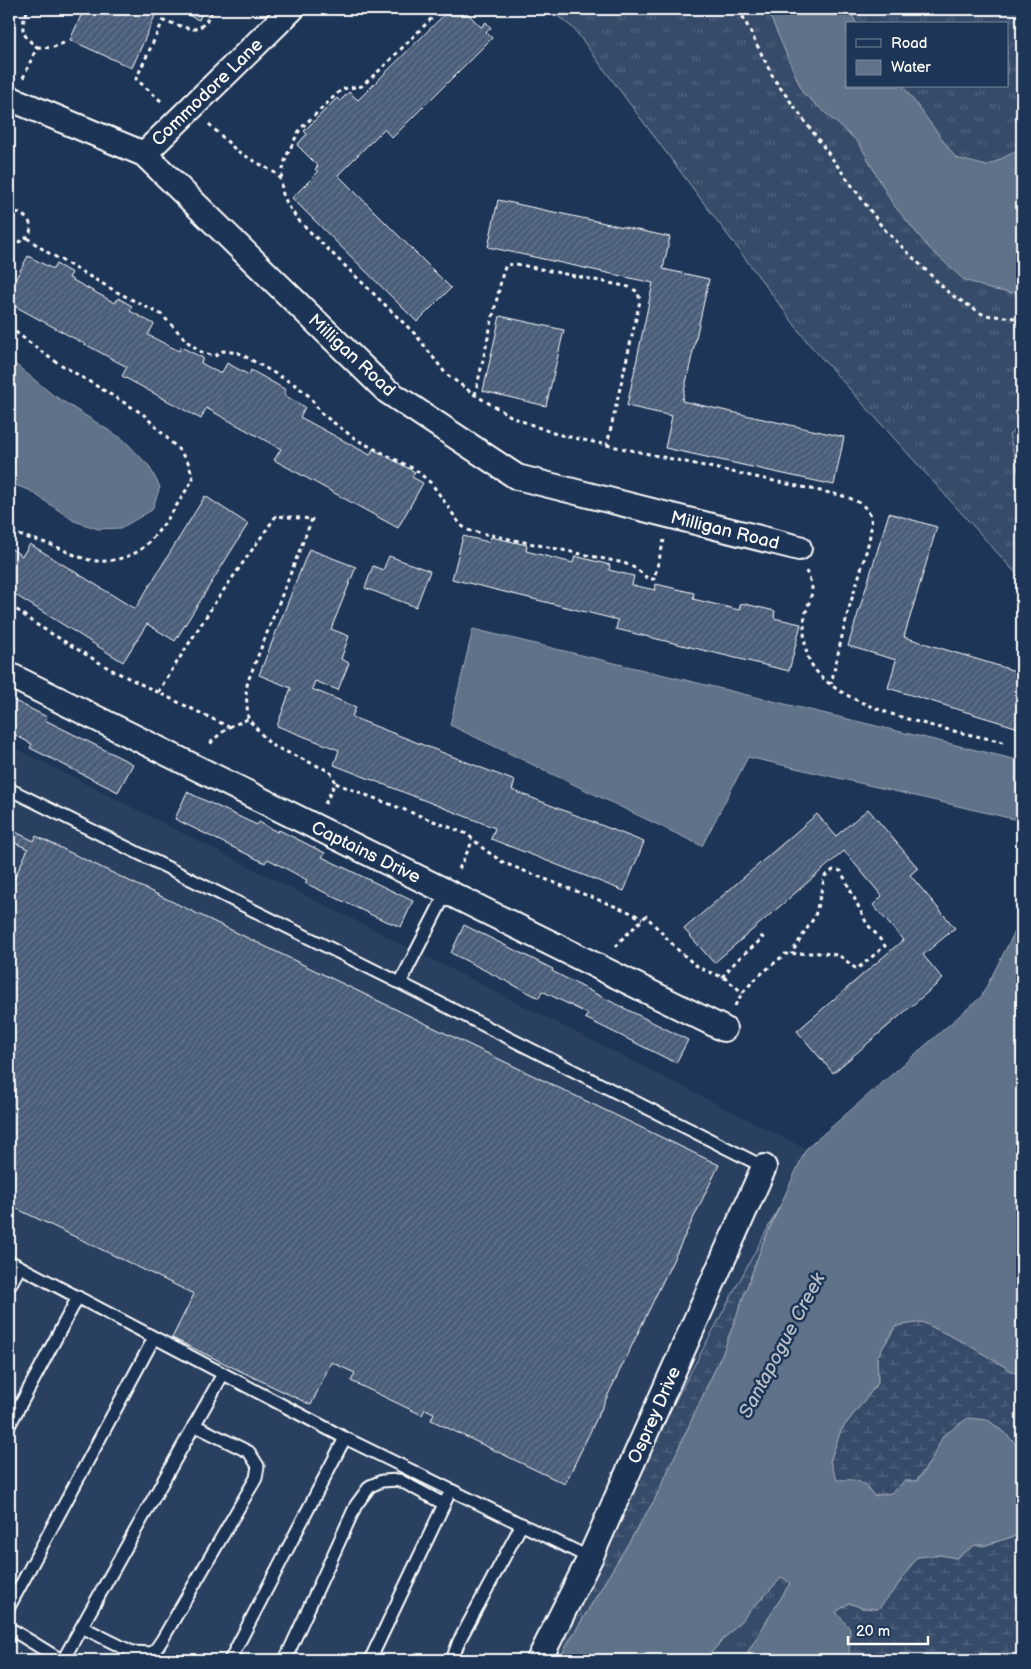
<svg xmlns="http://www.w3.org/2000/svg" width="1031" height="1669" font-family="'Balsamiq Sans',sans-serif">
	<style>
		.built { fill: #2a4161 }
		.grass { fill: url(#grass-tufts); stroke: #9aa5b4; fill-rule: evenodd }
		.wetland { fill: url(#wetland-marsh); stroke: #9aa5b4 }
		.water { fill: #617289; stroke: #a0aab8 }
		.building { fill: url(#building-hatch); stroke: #fff }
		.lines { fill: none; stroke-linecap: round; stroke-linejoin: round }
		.lane-casing { stroke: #fff; stroke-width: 15 }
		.street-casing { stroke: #fff; stroke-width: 28 }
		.path { stroke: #fff; stroke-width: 3; stroke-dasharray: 4 4; stroke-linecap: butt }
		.lane { stroke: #1d3557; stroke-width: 11 }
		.street { stroke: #1d3557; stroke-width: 24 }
		.labels { text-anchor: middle; stroke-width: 5; stroke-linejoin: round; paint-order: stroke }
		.street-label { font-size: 18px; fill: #fff; stroke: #1d3557 }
		.water-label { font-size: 19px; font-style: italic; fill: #b8c0ca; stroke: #1d3557 }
	</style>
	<defs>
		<pattern id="grass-tufts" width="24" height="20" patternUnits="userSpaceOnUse" patternTransform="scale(1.25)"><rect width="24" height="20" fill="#364b69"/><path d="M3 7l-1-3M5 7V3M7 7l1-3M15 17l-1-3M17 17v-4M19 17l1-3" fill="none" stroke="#546680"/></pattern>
		<pattern id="wetland-marsh" width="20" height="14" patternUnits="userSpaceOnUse" patternTransform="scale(1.25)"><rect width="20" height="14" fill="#364b69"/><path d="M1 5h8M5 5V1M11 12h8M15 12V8" fill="none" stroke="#546680"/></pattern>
		<pattern id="building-hatch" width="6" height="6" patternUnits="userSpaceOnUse" patternTransform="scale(1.25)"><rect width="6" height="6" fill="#4a5d79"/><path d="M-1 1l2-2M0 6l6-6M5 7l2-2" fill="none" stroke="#65758d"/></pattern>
	</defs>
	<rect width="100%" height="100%" fill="#1d3557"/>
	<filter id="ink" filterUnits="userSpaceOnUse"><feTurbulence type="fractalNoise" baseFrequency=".02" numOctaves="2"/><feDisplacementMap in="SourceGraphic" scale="10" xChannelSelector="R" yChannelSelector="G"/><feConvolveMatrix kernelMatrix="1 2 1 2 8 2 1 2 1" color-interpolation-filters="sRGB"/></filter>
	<g filter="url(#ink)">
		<polygon class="built" points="9,745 806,1149 763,1243 550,1660 9,1660"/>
		<g class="grass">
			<path d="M 549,9 L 1022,9 L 1022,580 L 809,344 L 574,29 ZM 847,24 L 1007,24 L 1007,86 L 847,86 Z"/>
			<polygon points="782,1577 791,1582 749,1650 745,1660 704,1660"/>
		</g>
		<g class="wetland">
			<polygon points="1022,423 1022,486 1009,435"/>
			<polygon points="779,1207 763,1243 724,1350 655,1499 564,1650 561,1660 546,1660 649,1450"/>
			<polygon points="922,1322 965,1343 1017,1374 1022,1380 1022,1450 1006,1434 988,1420 930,1462 916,1481 905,1481 891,1493 874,1496 865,1484 836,1480 830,1461 841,1430 878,1383 877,1357 896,1326"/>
			<polygon points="1022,1531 1022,1660 847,1660 849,1656 836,1612 849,1603 862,1608 878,1609 895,1589 917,1557 940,1555 956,1558 975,1545 986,1545 1018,1535"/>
		</g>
		<g class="water">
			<polygon points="767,9 852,9 853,17 857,24 847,24 847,86 903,86 956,158 987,166 1022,148 1022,288 1012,293 989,289 963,279 929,248 892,203 859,143 803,93"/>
			<polygon points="9,359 53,395 124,440 149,466 160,487 152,510 121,528 98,529 74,521 29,490 9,483"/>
			<polygon points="473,629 1022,761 1022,821 748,757 702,846 450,725"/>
			<path d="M 1022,918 L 1022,1380 L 1017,1374 L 965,1343 L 922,1322 L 896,1326 L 877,1357 L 878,1383 L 841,1430 L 830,1461 L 837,1480 C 857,1479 861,1479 874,1496 L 891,1493 L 905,1481 L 917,1481 L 930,1462 L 943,1436 L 968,1418 L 988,1420 L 1006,1434 L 1022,1450 L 1022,1531 L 1018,1535 L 986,1545 L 975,1545 L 956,1558 L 940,1555 L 917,1557 L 895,1589 L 878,1609 L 862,1608 L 849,1603 L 836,1612 L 850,1629 L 849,1656 L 847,1660 L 745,1660 L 749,1650 L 790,1583 L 782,1577 L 704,1660 L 561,1660 L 564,1650 L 655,1499 L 724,1350 L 763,1243 L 806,1149 L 981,997 Z"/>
		</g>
		<g class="building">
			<polygon points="84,9 158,9 132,68 70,40"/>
			<polygon points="174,9 204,9 199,20"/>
			<polygon points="450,9 463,9 481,27 486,22 491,28 486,32 492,38 392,138 384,129 338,175 451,288 417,322 292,198 318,172 315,169 318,166 297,145 307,134 304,131 337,98 340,101 349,92 358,100"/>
			<polygon points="498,200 670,237 663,269 709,279 682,401 844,437 834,485 665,448 672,416 627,406 653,283 488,247"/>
			<polygon points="28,256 53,269 56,264 72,273 69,278 115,303 118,298 132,306 130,311 154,324 148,335 179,351 181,347 203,358 201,363 221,374 227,363 249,375 251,370 286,390 284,395 305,407 300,417 370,455 373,449 415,472 412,477 423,483 398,528 274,460 281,449 206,408 201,419 122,376 127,367 9,303 9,291"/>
			<polygon points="500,316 564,330 546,406 483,391"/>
			<polygon points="205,496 248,524 175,641 147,624 123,662 9,591 9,547 22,556 30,544 135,609"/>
			<polygon points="889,513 937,527 904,637 1022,673 1022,729 888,688 896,660 848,646"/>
			<polygon points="463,536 489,542 491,537 527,545 526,551 573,563 575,556 610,565 609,570 634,576 632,585 655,590 656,584 694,593 693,599 739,610 741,603 775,611 774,618 801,624 789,671 616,629 618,620 452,579"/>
			<polygon points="309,549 356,567 331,629 349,636 341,659 349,663 338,690 315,681 312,689 356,707 352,717 515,781 512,790 644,842 624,891 491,839 495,828 334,765 339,750 277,726 291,688 259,675"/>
			<polygon points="389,556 430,571 416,607 365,588 373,566 383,570"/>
			<polygon points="9,698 47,717 45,720 133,764 118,792 30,748 32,744 9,732"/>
			<polygon points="187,792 257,825 259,822 277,832 279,830 325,853 322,857 413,901 401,927 376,917 305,883 307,880 268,859 265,863 175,819"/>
			<polygon points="868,809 918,868 910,875 955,928 923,955 943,979 833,1073 797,1031 903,940 873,905 882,896 844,851 714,963 684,929 817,814 836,836"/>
			<polygon points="9,829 34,841 36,836 719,1165 565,1484 431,1420 434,1413 425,1409 422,1415 351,1381 355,1373 331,1362 311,1405 172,1338 194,1294 9,1205 9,877 14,879 28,849 9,840"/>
			<polygon points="464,925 553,969 552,971 598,995 688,1040 676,1063 585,1018 588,1014 542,991 539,998 451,953"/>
		</g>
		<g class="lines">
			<g class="lane-casing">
				<g id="lane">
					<polyline points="9,789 400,983 447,891"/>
					<polyline points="400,983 764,1167"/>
					<polyline points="9,1261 345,1438"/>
					<polyline points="9,1287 20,1267"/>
					<polyline points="9,1426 78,1297"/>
					<polyline points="9,1607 154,1338"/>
					<polyline points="82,1627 132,1652 153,1653 162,1640 256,1478 258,1466 249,1452 194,1425"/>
					<polyline points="9,1628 61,1660"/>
					<polyline points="63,1660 223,1374"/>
					<polyline points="230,1660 345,1438 590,1558"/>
					<polyline points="285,1660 356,1505 370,1486 382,1481 399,1480 444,1504"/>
					<polyline points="370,1660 447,1498"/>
					<polyline points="452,1660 459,1641 522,1524"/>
				</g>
			</g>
			<g class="street-casing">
				<g id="street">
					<polyline points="9,98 144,154 387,391 517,477 799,548"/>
					<polyline points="144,154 292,9"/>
					<polyline points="9,675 724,1029"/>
					<polyline points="539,1660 590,1558 764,1167"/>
				</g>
			</g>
			<g class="path">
				<polyline points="739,9 774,79 883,228 950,294 984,315 1015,318 1022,316"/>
				<polyline points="37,47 51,48 66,42"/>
				<path d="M 23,78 L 37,47 C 20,34 20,28 28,9"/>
				<path d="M 161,101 L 136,79 L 163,21 C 189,26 198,41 213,9"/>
				<path d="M 209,124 L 237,151 L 277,174 C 282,180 281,187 283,194 C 287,205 293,213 300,222 L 416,335 L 446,374 L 475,395 L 514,418 L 556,434 L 839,495 C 852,498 868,504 871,519 C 874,535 855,587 850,605 C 843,631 837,658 831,684"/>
				<polyline points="281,178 286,157 300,129 342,89 362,86 382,68 437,13"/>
				<path d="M 9,208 C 23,216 35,218 29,236 L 9,248"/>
				<polyline points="27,238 47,252 117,292 162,315 189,343 203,353 215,356 223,351 239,353 297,386 309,396 322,414 357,440 416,470 432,484 460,524 467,530 624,563 637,569 648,579 654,579 664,540"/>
				<path d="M 9,327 L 50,358 L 143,414 L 179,450 L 189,464 L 193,479 C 178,503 162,532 140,550 C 130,557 111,562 100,561 C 83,561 67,551 52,545 C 38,540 23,538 9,530"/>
				<polyline points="475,395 503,272 506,265 516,264 629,287 638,292 640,301 607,445"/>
				<path d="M 806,571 C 808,576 812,583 812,589 C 812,597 807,607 805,615 C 803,627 804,645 808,657 C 828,710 953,730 1003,742"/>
				<polyline points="9,609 16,609 34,623 110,669 229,727 213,740 209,746"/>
				<polyline points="158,692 216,601 276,516 312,519 248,681 246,690 248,719"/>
				<polyline points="229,727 248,719 271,745 329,771 334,777 335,783"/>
				<polyline points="325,804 335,783 467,834 485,850 504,863 632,913 642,919"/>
				<polyline points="459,869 473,840"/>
				<polyline points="616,947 619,942 646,916 677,949 694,964 704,970 725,978 743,993"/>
				<polyline points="722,977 736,961 763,938 759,934"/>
				<path d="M 735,1006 C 744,985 768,969 785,954 C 800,954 828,950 841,957 C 847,960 851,966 857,969 L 885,946 L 877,935 L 867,924 L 841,871 L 833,870 L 825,876 L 815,916 L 791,954"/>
			</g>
			<use href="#lane" class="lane"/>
			<use href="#street" class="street"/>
		</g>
	</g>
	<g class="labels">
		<g class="street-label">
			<text transform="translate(207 92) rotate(-44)" y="6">Commodore Lane</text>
			<text transform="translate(352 355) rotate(43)" y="6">Milligan Road</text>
			<text transform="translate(725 530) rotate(14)" y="6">Milligan Road</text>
			<text transform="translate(366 852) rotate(26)" y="6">Captains Drive</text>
			<text transform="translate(654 1415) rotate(-66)" y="6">Osprey Drive</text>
		</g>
		<g class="water-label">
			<text transform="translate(781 1345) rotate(-62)" y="7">Santapogue Creek</text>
		</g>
	</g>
	<rect width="1031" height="1669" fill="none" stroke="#1d3557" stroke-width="30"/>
	<rect x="15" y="15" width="1001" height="1639" fill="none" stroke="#fff" stroke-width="2" filter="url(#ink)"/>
	<rect x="846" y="22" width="162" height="65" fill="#1d3557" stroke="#77869a"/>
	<rect x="856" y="39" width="25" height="8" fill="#1d3557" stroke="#77869a"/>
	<text x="891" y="48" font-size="15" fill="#ffffff">Road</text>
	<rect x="856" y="60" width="25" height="15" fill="#617289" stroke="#77869a"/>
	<text x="891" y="72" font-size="15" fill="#ffffff">Water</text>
	<path d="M848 1636v8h80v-8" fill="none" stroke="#ffffff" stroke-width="2.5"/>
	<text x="856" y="1636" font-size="15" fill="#ffffff" stroke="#1d3557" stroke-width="4" paint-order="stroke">20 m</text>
</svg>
